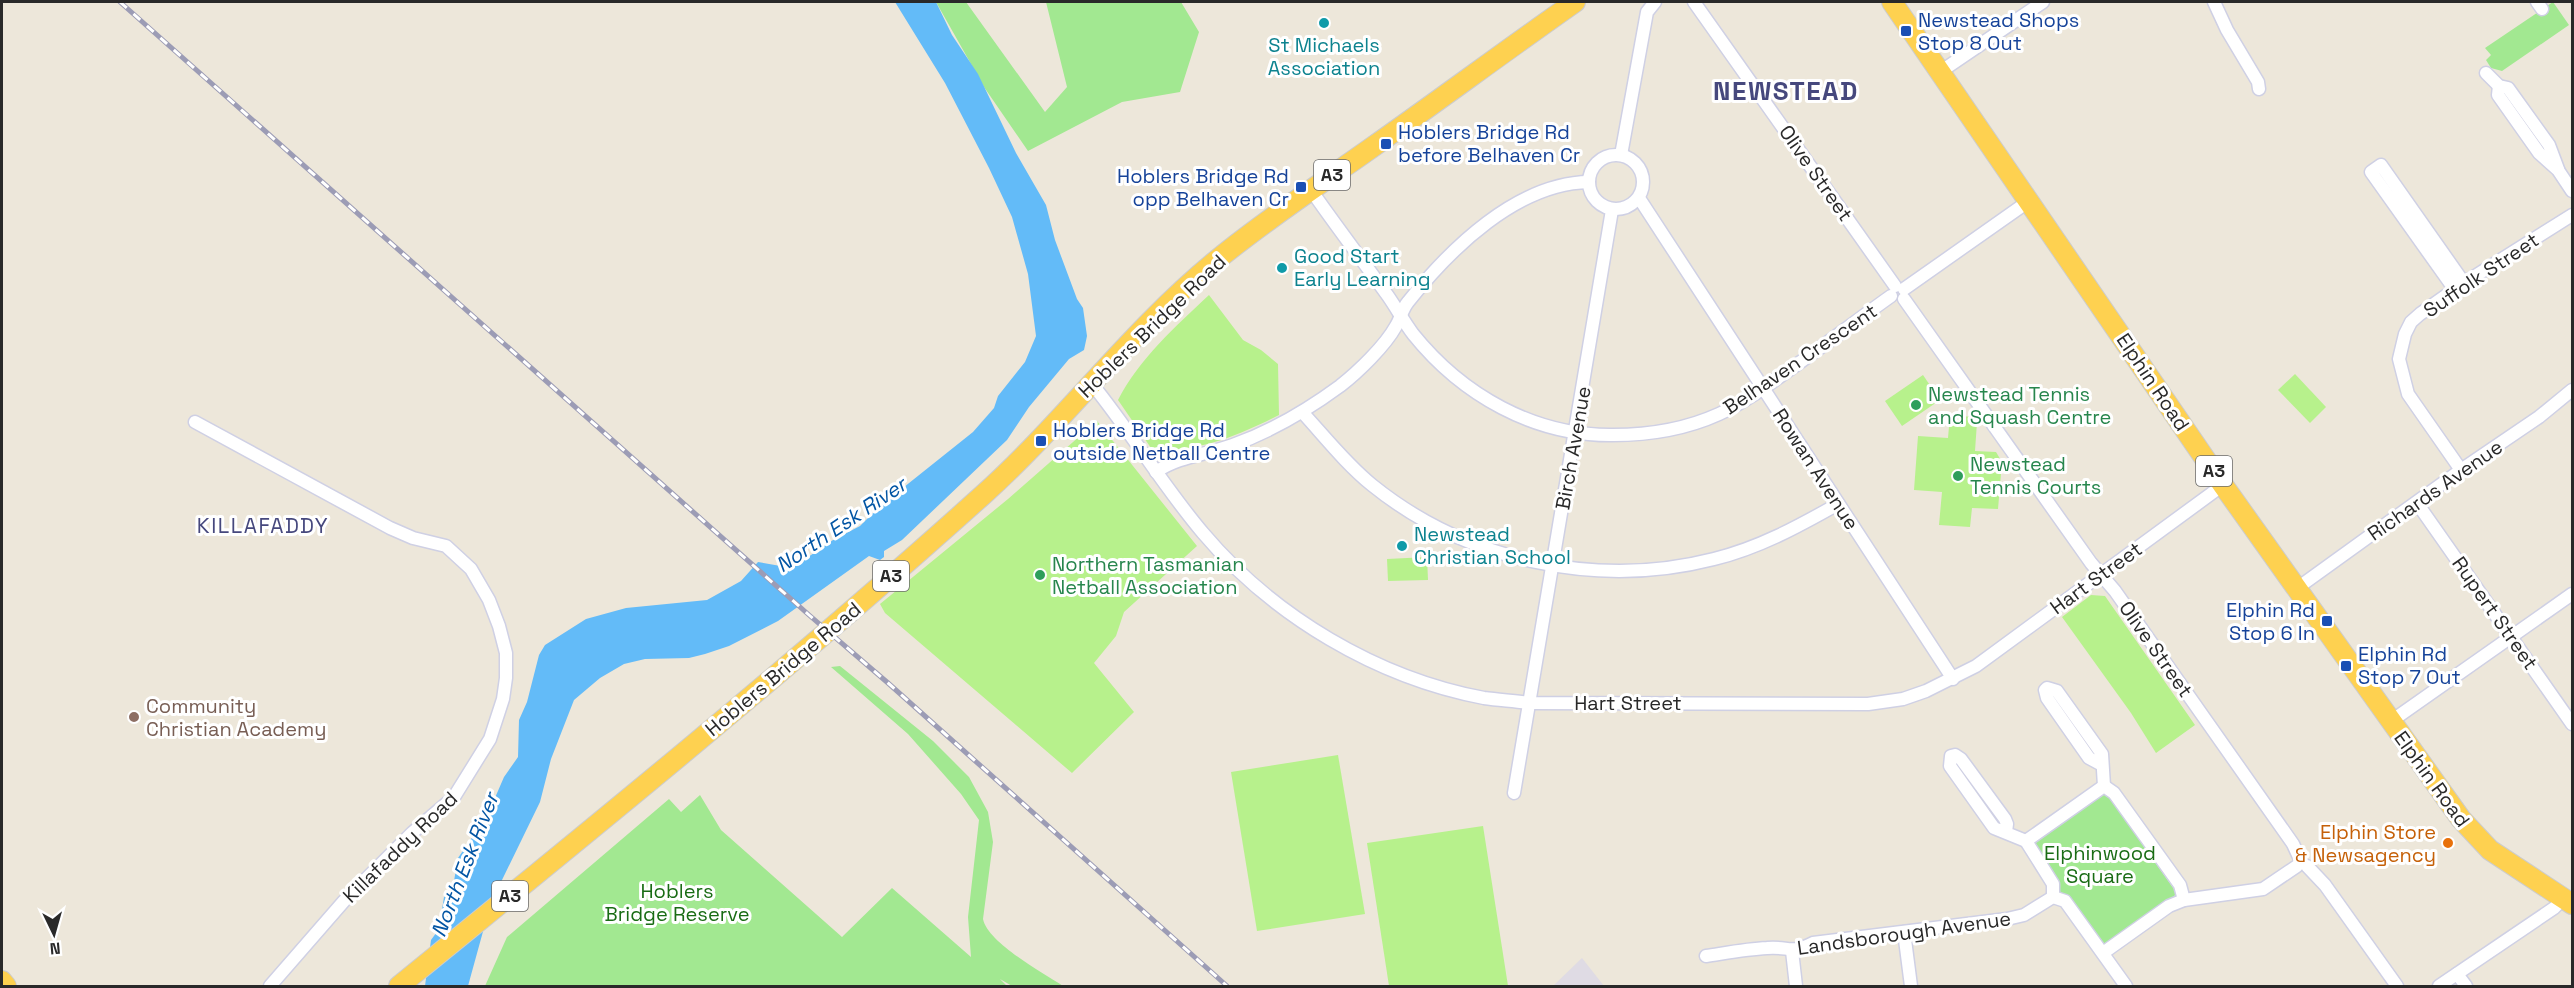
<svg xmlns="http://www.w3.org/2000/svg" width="2574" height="988" font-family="'Space Grotesk',sans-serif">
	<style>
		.industrial { fill: #dfdbe4 }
		.green { fill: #a2e891 }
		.pitch { fill: #b7f18c }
		.water { fill: #63bbf8 }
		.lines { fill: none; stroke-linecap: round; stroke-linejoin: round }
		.minor-casing { stroke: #cfd0e4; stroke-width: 15 }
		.trunk-casing { stroke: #ccc; stroke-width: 22 }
		.minor { stroke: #fff; stroke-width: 12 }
		.trunk { stroke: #fed150; stroke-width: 20 }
		.rail-casing { stroke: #9c9cb5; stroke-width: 5 }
		.rail { stroke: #fff; stroke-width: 3; stroke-dasharray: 9; stroke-linecap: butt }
		.culture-dot { fill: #0f9aa8; stroke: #fff; stroke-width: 2 }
		.transit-dot { fill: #1a4fb4; stroke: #fff; stroke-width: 2 }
		.leisure-dot { fill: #2e9e5b; stroke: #fff; stroke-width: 2 }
		.education-dot { fill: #8d6e63; stroke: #fff; stroke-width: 2 }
		.food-dot { fill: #e8710a; stroke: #fff; stroke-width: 2 }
		.labels { text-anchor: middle; stroke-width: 6; stroke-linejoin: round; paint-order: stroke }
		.shield { fill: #fff; stroke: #696969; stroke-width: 1.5 }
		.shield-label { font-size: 18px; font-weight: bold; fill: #292929 }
		.transit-label { font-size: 20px; fill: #164399; stroke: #fff; text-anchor: start }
		.culture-label { font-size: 20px; fill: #0d838f; stroke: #fff; text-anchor: start }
		.street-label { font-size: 20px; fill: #292929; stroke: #fff }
		.leisure-label { font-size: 20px; fill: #27864d; stroke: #fff; text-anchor: start }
		.education-label { font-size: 20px; fill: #785e54; stroke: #fff; text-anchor: start }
		.food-label { font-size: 20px; fill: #c56008; stroke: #fff; text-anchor: end }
		.park-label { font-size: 20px; fill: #196c14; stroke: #fff }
		.water-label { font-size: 21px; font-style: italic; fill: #0255a4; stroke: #fff }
		.neighbourhood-label { font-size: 21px; letter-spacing: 1.5px; fill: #46487d; stroke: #fff }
		.district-label { font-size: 26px; font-weight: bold; letter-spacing: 1.5px; fill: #46487d; stroke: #fff }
	</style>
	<rect width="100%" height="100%" fill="#ede7da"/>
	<polygon class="industrial" points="1582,958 1604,986 1553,986"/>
	<g class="green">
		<polygon points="936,2 966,2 1045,112 1067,87 1046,2 1181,2 1199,32 1180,92 1122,102 1028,151 984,87"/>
		<polygon points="2553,2 2569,25 2502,71 2491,68 2486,60 2491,55 2485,48"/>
		<path d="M 840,666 L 933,741 L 969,777 L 988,812 L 993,842 L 983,919 C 988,943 1042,972 1063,986 L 1012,986 L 1000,979 L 1007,986 L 485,986 L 507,937 L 669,799 L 681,812 L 700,795 L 721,830 L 842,937 L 892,888 L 971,957 L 968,917 L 979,820 L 961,794 L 908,734 L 831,667 Z"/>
		<polygon points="2103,793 2107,794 2176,892 2173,900 2106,944 2102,943 2058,892 2033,843"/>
	</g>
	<g class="pitch">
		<path d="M 1209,295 L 1243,340 L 1261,350 L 1278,364 L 1279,415 C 1241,434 1195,455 1151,448 L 1118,400 C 1139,359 1176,326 1209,295 Z"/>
		<polygon points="2295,374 2326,407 2310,423 2278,390"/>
		<polygon points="1923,375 1940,400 1902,426 1885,401"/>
		<polygon points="1950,415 1973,417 1977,422 1975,451 1996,452 2002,462 1998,509 1972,508 1970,527 1939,525 1942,492 1914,490 1918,436 1948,438"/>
		<polygon points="1097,421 1197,546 1124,612 1116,636 1094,663 1134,712 1072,773 885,613 880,604 1008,499"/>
		<polygon points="1427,557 1428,580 1388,581 1387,559"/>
		<polygon points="2091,595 2105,596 2195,725 2156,753 2131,713 2062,617"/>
		<polygon points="1338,755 1365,914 1257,931 1231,772"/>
		<polygon points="1483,826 1508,986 1389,986 1367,843"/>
	</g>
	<polygon class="water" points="895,2 936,2 952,35 978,74 1016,153 1046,205 1055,240 1077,299 1083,308 1087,336 1084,350 1069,359 1029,407 1007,440 902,540 884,551 884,557 880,560 869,556 778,621 729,646 705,654 689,658 645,659 624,664 600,678 574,700 551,759 540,802 502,880 487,917 468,986 425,986 431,940 439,929 444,897 454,881 458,858 488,814 504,777 518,757 519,720 527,702 539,655 545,645 586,619 626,608 707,600 741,581 758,562 792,568 833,540 860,526 879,507 973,432 994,408 998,396 1025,362 1036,336 1028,274 1012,217 989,168 945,83"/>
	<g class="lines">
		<g class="minor-casing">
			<g id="minor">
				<polyline points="1694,2 1895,286"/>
				<polyline points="2214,2 2227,30 2258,82 2259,89"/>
				<polyline points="2537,2 2542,9"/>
				<polyline points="1940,72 2043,2"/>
				<polyline points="2486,73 2499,86 2508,88 2549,145 2558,169"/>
				<polyline points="2499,86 2498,95 2539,153 2558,170 2572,191"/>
				<circle cx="1616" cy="182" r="27"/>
				<polyline points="1621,155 1647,12 1655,2"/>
				<path d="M 1311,190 C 1336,226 1363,261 1388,296 C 1397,309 1404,322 1413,334 C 1462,395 1534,436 1613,435 C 1649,435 1686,429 1719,414 C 1748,401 1773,381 1799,363 C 1830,341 1860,318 1891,296"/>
				<polyline points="1639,198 1953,679"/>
				<polyline points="1904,289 2029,201"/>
				<polyline points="2455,290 2371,172 2381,165 2464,283"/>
				<polyline points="1904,299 2091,563 2115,591 2293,844 2299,857"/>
				<path d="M 1092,384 C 1131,432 1163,486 1203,533 C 1273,616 1377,678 1484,698 C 1499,700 1514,701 1529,703 L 1868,704 L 1903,699 L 1926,691 L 1976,666 L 2223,485"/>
				<path d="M 1303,413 C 1325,437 1346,464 1372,485 C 1466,561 1597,589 1714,559 C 1759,548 1799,526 1838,504"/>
				<polyline points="195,422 390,528 413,538 446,546 471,569 489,600 499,626 506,653 506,678 503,699 490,739 454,797 412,833 344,901 270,986"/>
				<polyline points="2461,470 2408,394 2399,359 2405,334 2411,322 2420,314 2464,283 2572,215"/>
				<path d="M 1156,472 C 1179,456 1206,455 1233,445 C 1272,431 1306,411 1340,386 C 1358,372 1385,346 1396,326 C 1401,318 1402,309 1408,302 C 1450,249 1517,183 1589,182"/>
				<polyline points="2417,503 2572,724"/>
				<polyline points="2296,589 2461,470 2539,417 2572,390"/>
				<polyline points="2390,722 2572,594"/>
				<polyline points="2102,765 2089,758 2047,698 2045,690 2047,688 2057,691 2102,754 2104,786"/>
				<polyline points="1514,793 1612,210"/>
				<polyline points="2006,832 2007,824 2005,819 1961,759 1955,755 1951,756 1950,766 1994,828 2026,841"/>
				<polyline points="2307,866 2325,885 2397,986"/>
				<polyline points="2053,897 2053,884 2026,841 2104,786 2114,793 2180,885 2184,900"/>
				<polyline points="1904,932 1911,986"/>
				<polyline points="1792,951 1796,986"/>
				<polyline points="2103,953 2169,906 2184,900 2263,889 2297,866"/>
				<path d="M 1706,956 C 1726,953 1747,949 1767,948 C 1790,946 1789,955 1813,943 L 2007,919 L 2024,915 L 2053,897 L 2065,901 L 2126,986"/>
				<polyline points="2457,974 2466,986"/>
				<polyline points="2439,986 2554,908 2563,899"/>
			</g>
		</g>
		<g class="trunk-casing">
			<g id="trunk">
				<polyline points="1892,2 2223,485 2461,819 2490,850 2572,904"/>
				<polyline points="2,981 6,986"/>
				<path d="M 399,986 C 596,826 794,665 984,494 C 1066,420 1132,329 1218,259 C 1268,218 1322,183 1374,146 C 1442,98 1508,49 1575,2"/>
			</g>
		</g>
		<use href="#minor" class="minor"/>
		<use href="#trunk" class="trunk"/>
		<g class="rail-casing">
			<polyline id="rail" points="120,2 809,615 888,683 1227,986"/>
		</g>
		<use href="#rail" class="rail"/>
	</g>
	<g class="culture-dot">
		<circle cx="1324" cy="23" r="6"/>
		<circle cx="1282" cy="268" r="6"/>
		<circle cx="1402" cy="546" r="6"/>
	</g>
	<g class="transit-dot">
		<rect x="1900" y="25" width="12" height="12" rx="3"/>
		<rect x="1380" y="138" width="12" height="12" rx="3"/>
		<rect x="1295" y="181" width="12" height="12" rx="3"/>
		<rect x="1035" y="435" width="12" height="12" rx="3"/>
		<rect x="2321" y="615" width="12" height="12" rx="3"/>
		<rect x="2340" y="660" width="12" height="12" rx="3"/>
	</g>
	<g class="leisure-dot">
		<circle cx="1916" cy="405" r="6"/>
		<circle cx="1958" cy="476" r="6"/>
		<circle cx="1040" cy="575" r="6"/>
	</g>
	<circle class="education-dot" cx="134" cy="717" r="6"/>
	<circle class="food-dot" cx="2448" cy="843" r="6"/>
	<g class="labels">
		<g class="shield">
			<rect x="1314" y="160" width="36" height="30" rx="4.5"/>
			<rect x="2196" y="456" width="36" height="30" rx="4.5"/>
			<rect x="873" y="561" width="36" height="30" rx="4.5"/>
			<rect x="492" y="881" width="36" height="30" rx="4.5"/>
		</g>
		<g class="shield-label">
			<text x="1332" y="181">A3</text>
			<text x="2214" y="477">A3</text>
			<text x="891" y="582">A3</text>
			<text x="510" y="902">A3</text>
		</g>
		<g class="transit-label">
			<text x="1918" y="27">Newstead Shops<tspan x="1918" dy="23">Stop 8 Out</tspan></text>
			<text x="1398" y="139">Hoblers Bridge Rd<tspan x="1398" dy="23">before Belhaven Cr</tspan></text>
			<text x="1289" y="183" text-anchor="end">Hoblers Bridge Rd<tspan x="1289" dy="23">opp Belhaven Cr</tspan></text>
			<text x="1053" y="437">Hoblers Bridge Rd<tspan x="1053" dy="23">outside Netball Centre</tspan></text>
			<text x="2315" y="617" text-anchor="end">Elphin Rd<tspan x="2315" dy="23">Stop 6 In</tspan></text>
			<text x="2358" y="661">Elphin Rd<tspan x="2358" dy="23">Stop 7 Out</tspan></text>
		</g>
		<g class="culture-label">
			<text x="1324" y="52" text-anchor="middle">St Michaels<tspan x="1324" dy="23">Association</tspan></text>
			<text x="1294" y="263">Good Start<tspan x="1294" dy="23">Early Learning</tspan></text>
			<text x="1414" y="541">Newstead<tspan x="1414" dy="23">Christian School</tspan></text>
		</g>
		<g class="street-label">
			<text transform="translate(1816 173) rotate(55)" y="7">Olive Street</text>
			<text transform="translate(2481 275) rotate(-34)" y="7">Suffolk Street</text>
			<text transform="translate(1152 326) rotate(-44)" y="7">Hoblers Bridge Road</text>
			<text transform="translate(1800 359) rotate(-34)" y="7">Belhaven Crescent</text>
			<text transform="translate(2153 382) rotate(56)" y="7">Elphin Road</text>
			<text transform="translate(1573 448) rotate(-80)" y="7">Birch Avenue</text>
			<text transform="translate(1816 469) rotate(57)" y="7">Rowan Avenue</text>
			<text transform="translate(2435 490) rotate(-35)" y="7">Richards Avenue</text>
			<text transform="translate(2096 578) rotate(-36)" y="7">Hart Street</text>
			<text transform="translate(2495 613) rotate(55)" y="7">Rupert Street</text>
			<text transform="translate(2156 649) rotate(55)" y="7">Olive Street</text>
			<text transform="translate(783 669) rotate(-40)" y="7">Hoblers Bridge Road</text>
			<text x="1628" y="710">Hart Street</text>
			<text transform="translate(2432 779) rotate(54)" y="7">Elphin Road</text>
			<text transform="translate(400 847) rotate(-44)" y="7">Killafaddy Road</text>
			<text transform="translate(1904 933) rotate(-8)" y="7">Landsborough Avenue</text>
		</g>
		<g class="leisure-label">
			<text x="1928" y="401">Newstead Tennis<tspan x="1928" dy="23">and Squash Centre</tspan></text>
			<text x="1970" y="471">Newstead<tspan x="1970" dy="23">Tennis Courts</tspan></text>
			<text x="1052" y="571">Northern Tasmanian<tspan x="1052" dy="23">Netball Association</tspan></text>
		</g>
		<g class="education-label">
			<text x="146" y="713">Community<tspan x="146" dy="23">Christian Academy</tspan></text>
		</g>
		<g class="food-label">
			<text x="2436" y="839">Elphin Store<tspan x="2436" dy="23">&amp; Newsagency</tspan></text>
		</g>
		<g class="park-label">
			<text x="2100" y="860">Elphinwood<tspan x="2100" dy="23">Square</tspan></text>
			<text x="677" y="898">Hoblers<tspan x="677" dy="23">Bridge Reserve</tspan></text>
		</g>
		<g class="water-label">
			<text transform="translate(841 525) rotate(-34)" y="7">North Esk River</text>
			<text transform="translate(465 865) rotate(-69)" y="7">North Esk River</text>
		</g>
		<g class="neighbourhood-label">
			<text x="263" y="533">KILLAFADDY</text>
		</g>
		<g class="district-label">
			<text x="1786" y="100">NEWSTEAD</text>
		</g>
	</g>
	<rect width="2574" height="988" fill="none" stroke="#292929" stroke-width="6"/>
	<g transform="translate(54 934) rotate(175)" stroke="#ffffff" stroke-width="4.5" paint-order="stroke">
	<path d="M0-4.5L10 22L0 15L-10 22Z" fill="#292929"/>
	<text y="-9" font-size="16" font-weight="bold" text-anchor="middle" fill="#292929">N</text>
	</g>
</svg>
